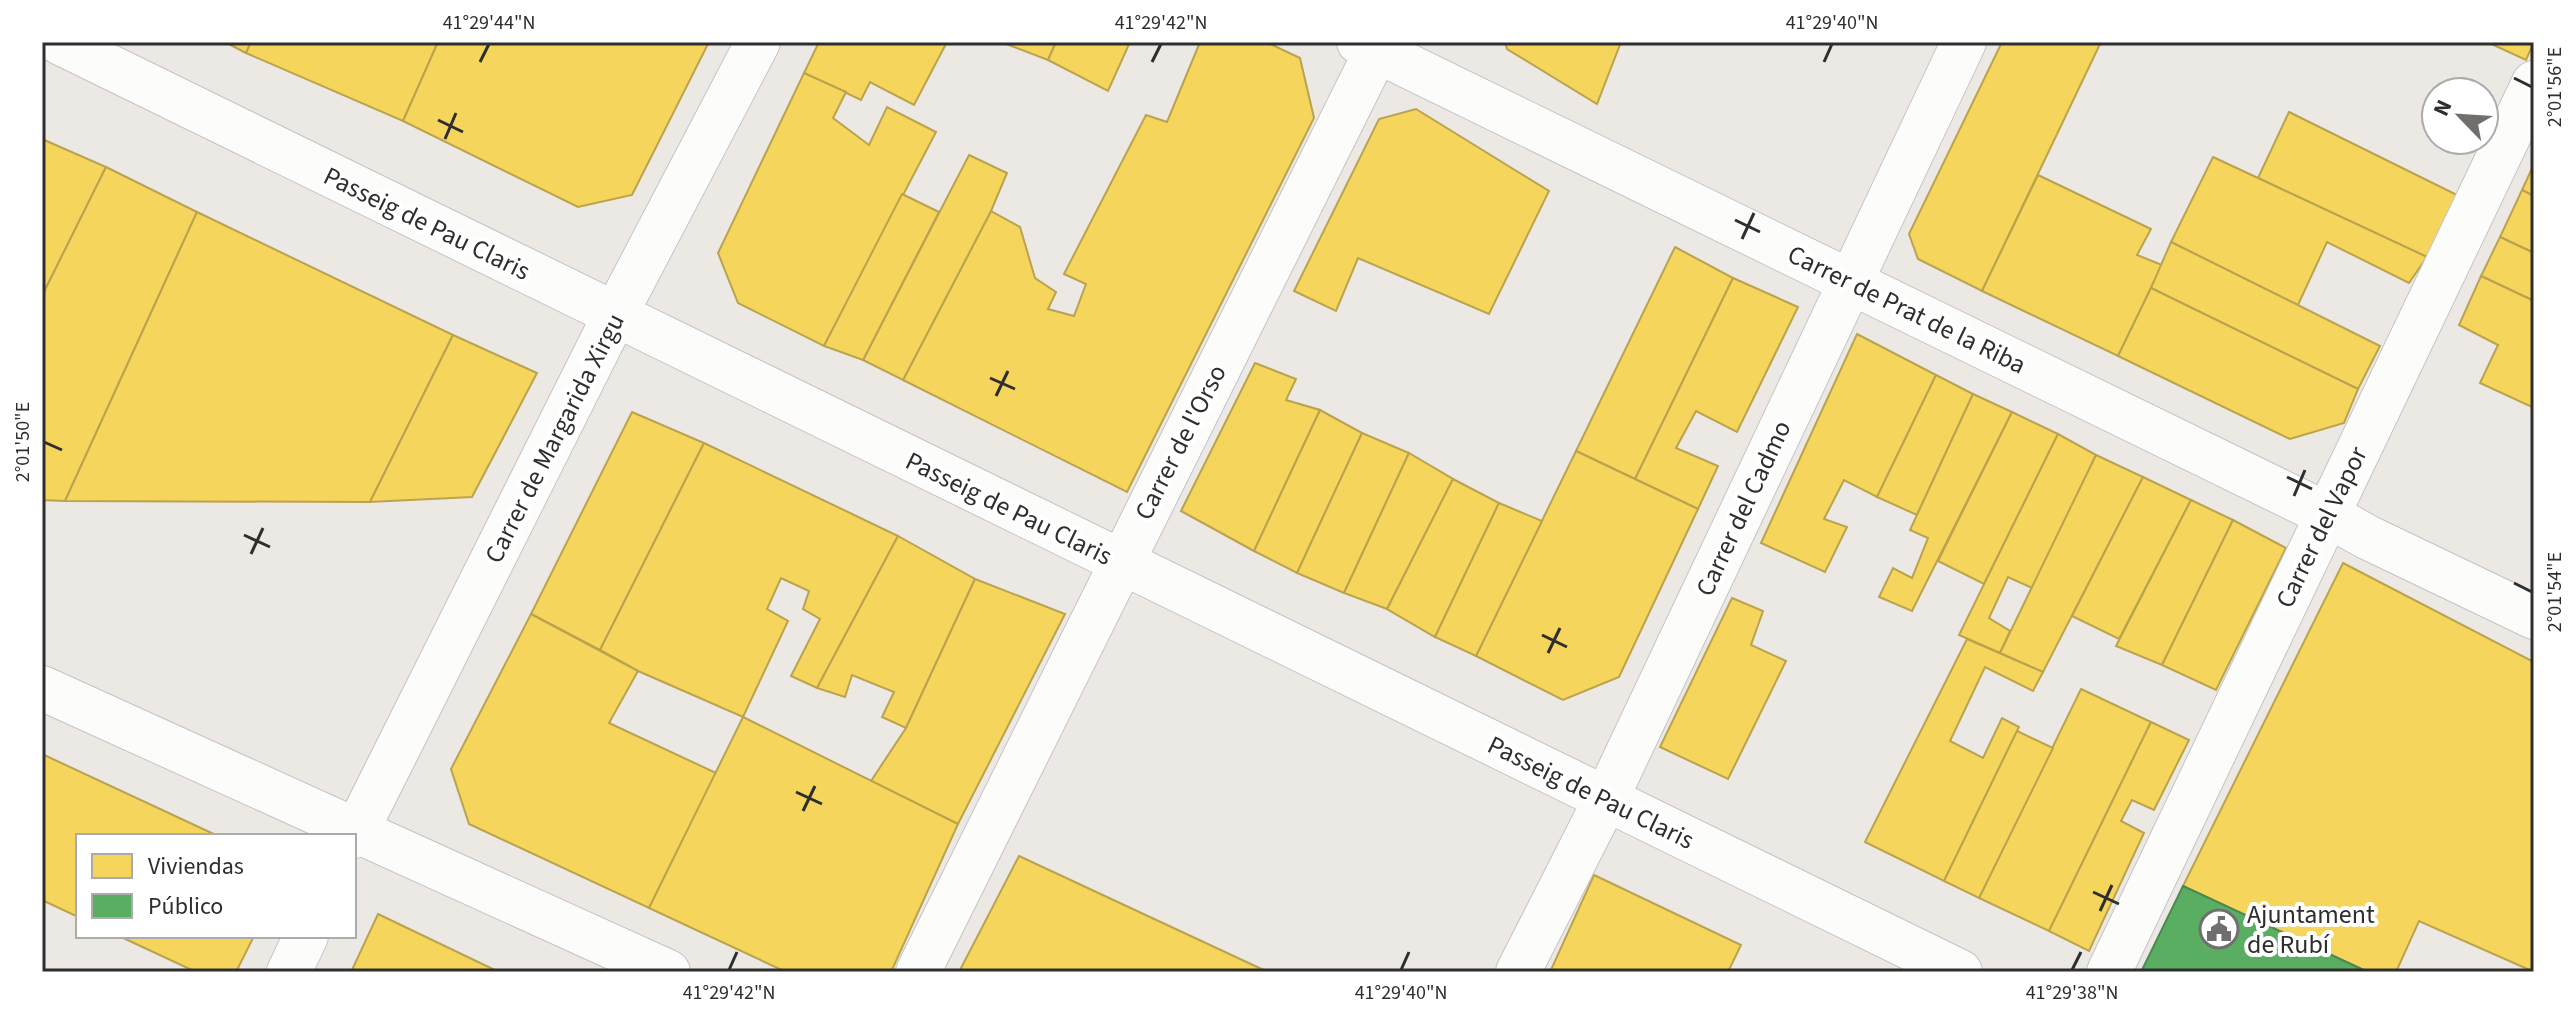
<svg xmlns="http://www.w3.org/2000/svg" width="2576" height="1014" font-family="'Source Sans 3',sans-serif">
	<style>
		.homes { fill: #f6d55c; stroke: #baa34e; stroke-width: 2 }
		.public { fill: #5aae61; stroke: #4d8852; stroke-width: 2 }
		.lines { fill: none; stroke-linecap: round; stroke-linejoin: round }
		.minor-casing { stroke: #c5c4c5; stroke-width: 46 }
		.tertiary-casing { stroke: #c5c4c5; stroke-width: 46 }
		.minor { stroke: #fcfcfb; stroke-width: 44 }
		.tertiary { stroke: #fcfcfb; stroke-width: 44 }
		.ticks { fill: none; stroke: #2e2e2e; stroke-width: 3 }
		.labels { text-anchor: middle; stroke-width: 8; stroke-linejoin: round; paint-order: stroke }
		.street-label { font-size: 26px; fill: #2e2e2e; stroke: #fff }
		.poi-label { font-size: 26px; fill: #2e2e2e; stroke: #fff; text-anchor: start }
		.neatline { fill: none; stroke: #2e2e2e; stroke-width: 3 }
		.ticks-label { font-size: 20px; text-anchor: middle; fill: #2e2e2e }
	</style>
	<rect width="100%" height="100%" fill="#ece8e4"/>
	<g class="homes">
		<polygon points="225,42 251,42 246,53"/>
		<polygon points="251,42 438,42 403,121 246,53"/>
		<polygon points="438,42 709,42 632,195 578,207 403,121"/>
		<polygon points="819,42 947,42 914,105 870,82 861,100 804,73"/>
		<polygon points="1001,42 1056,42 1048,60"/>
		<polygon points="1056,42 1130,42 1108,91 1048,60"/>
		<polygon points="1200,42 1266,42 1300,58 1314,118 1127,492 903,380 991,211 1020,227 1035,278 1056,292 1048,309 1074,316 1086,284 1064,274 1146,115 1167,122"/>
		<polygon points="1505,42 1621,42 1597,104 1507,49"/>
		<polygon points="2002,42 2101,42 1982,291 1918,259 1909,234"/>
		<polygon points="2487,42 2534,42 2526,60"/>
		<polygon points="804,73 846,92 833,118 869,145 887,107 936,132 824,346 738,303 718,253"/>
		<polygon points="1416,109 1549,191 1489,314 1358,258 1336,311 1294,291 1379,119"/>
		<polygon points="2289,112 2457,195 2427,257 2258,178"/>
		<polygon points="42,139 106,167 42,296"/>
		<polygon points="969,155 1007,173 991,211 903,380 863,360"/>
		<polygon points="2213,157 2258,178 2427,257 2409,283 2327,242 2298,305 2171,242"/>
		<polygon points="2534,164 2534,196 2522,190"/>
		<polygon points="106,167 197,212 65,501 42,500 42,296"/>
		<polygon points="2038,175 2151,229 2137,255 2162,265 2118,356 1982,291"/>
		<polygon points="2522,190 2534,196 2534,253 2500,237"/>
		<polygon points="902,194 939,212 863,360 824,346"/>
		<polygon points="197,212 453,335 370,502 65,501"/>
		<polygon points="2500,237 2534,253 2534,301 2481,276"/>
		<polygon points="2171,242 2380,346 2358,389 2151,288"/>
		<polygon points="1675,247 1733,278 1635,479 1576,451"/>
		<polygon points="2481,276 2534,301 2534,408 2480,383 2498,345 2459,325"/>
		<polygon points="1733,278 1798,307 1737,432 1696,411 1676,448 1718,466 1698,509 1635,479"/>
		<polygon points="2151,288 2358,389 2344,423 2290,439 2118,356"/>
		<polygon points="1857,334 1936,375 1877,497 1844,480 1824,519 1847,527 1825,572 1761,543"/>
		<polygon points="453,335 537,373 472,497 370,502"/>
		<polygon points="1255,363 1296,379 1286,400 1320,410 1254,551 1181,511"/>
		<polygon points="1936,375 1973,394 1917,515 1877,497"/>
		<polygon points="1973,394 2012,412 1912,611 1879,597 1893,568 1912,578 1928,538 1910,530"/>
		<polygon points="1320,410 1362,433 1297,573 1254,551"/>
		<polygon points="632,412 704,443 600,650 531,614"/>
		<polygon points="2012,412 2058,434 1984,584 1938,561"/>
		<polygon points="1362,433 1409,453 1344,593 1297,573"/>
		<polygon points="2058,434 2096,455 2032,588 2008,577 1989,618 2010,631 2000,653 1959,635"/>
		<polygon points="704,443 898,536 817,688 791,676 820,619 803,609 809,591 781,578 767,609 788,621 743,717 638,671 600,650"/>
		<polygon points="1576,451 1698,509 1619,677 1563,700 1476,656"/>
		<polygon points="1409,453 1453,479 1387,609 1344,593"/>
		<polygon points="2096,455 2143,477 2043,672 2000,653"/>
		<polygon points="2143,477 2191,500 2119,639 2072,616"/>
		<polygon points="1453,479 1499,503 1435,637 1387,609"/>
		<polygon points="2191,500 2233,520 2162,665 2116,646"/>
		<polygon points="1499,503 1542,521 1476,656 1435,637"/>
		<polygon points="2233,520 2286,548 2216,690 2162,665"/>
		<polygon points="898,536 975,579 906,728 882,717 894,692 852,675 845,697 817,688"/>
		<polygon points="2343,563 2534,662 2534,972 2419,921 2396,972 2368,972 2183,886"/>
		<polygon points="975,579 1065,614 958,824 871,781 906,728"/>
		<polygon points="1732,598 1763,611 1751,645 1786,661 1728,779 1660,747"/>
		<polygon points="531,614 638,671 609,723 716,773 649,908 469,824 451,769"/>
		<polygon points="1967,639 2043,672 2033,691 1985,667 1950,741 1983,758 2002,718 2019,727 1944,881 1865,842"/>
		<polygon points="2081,689 2151,722 2049,931 1979,898"/>
		<polygon points="743,717 958,824 891,972 786,972 649,908"/>
		<polygon points="2151,722 2189,740 2154,810 2132,800 2121,821 2144,833 2089,951 2049,931"/>
		<polygon points="2017,731 2053,748 1979,898 1944,881"/>
		<polygon points="42,754 218,836 78,836 78,917 42,900"/>
		<polygon points="1019,856 1268,972 959,972"/>
		<polygon points="1594,875 1741,945 1728,972 1550,972"/>
		<polygon points="378,914 499,972 351,972"/>
		<polygon points="119,936 254,936 236,972 196,972"/>
	</g>
	<polygon class="public" points="2183,886 2368,972 2141,972"/>
	<g class="lines">
		<g class="minor-casing">
			<g id="minor">
				<polyline points="59,42 1960,972"/>
				<polyline points="2326,514 2367,537 2534,617"/>
				<polyline points="42,688 668,972"/>
				<polyline points="354,836 615,315 758,42"/>
				<polyline points="289,972 306,936"/>
				<polyline points="918,972 1381,42"/>
				<polyline points="1518,972 1606,799 1964,42"/>
				<polyline points="2109,972 2534,83"/>
			</g>
		</g>
		<g class="tertiary-casing">
			<polyline id="tertiary" points="1359,42 2326,514"/>
		</g>
		<use href="#minor" class="minor"/>
		<use href="#tertiary" class="tertiary"/>
	</g>
	<path class="ticks" d="M 480,62 L 489,44M 1152,62 L 1161,44M 1824,62 L 1832,44M 2514,78 L 2532,87M 438,120 L 463,132M 445,139 L 456,113M 1735,220 L 1760,232M 1742,239 L 1754,213M 990,378 L 1015,389M 996,396 L 1008,371M 44,442 L 62,450M 2287,477 L 2312,489M 2294,496 L 2305,470M 244,535 L 270,547M 251,554 L 263,528M 2514,583 L 2532,592M 1542,635 L 1567,647M 1548,653 L 1560,628M 796,792 L 822,804M 803,811 L 815,786M 2093,892 L 2119,904M 2100,911 L 2112,885M 729,970 L 737,952M 1401,970 L 1409,952M 2072,970 L 2081,952"/>
	<defs>
		<g id="civic-ring" transform="scale(2)"><circle r="9.5" fill="#fff" stroke="#706f6e" stroke-width="1.5"/><path d="M-.6-6.5H3V-4.5H.6V-3L4-1V1h2V6H-6V1h2V-1L-.6-3ZM-1.2 2.5V6h2.4V2.5Z" fill="#706f6e"/></g>
	</defs>
	<g fill-rule="evenodd">
		<use href="#civic-ring" x="2219" y="929"/>
	</g>
	<g class="labels">
		<g class="street-label">
			<text transform="translate(427 223) rotate(26)" y="9">Passeig de Pau Claris</text>
			<text transform="translate(1907 309) rotate(26)" y="9">Carrer de Prat de la Riba</text>
			<text transform="translate(554 438) rotate(-63)" y="9">Carrer de Margarida Xirgu</text>
			<text transform="translate(1180 442) rotate(-63)" y="9">Carrer de l'Orso</text>
			<text transform="translate(1009 508) rotate(26)" y="9">Passeig de Pau Claris</text>
			<text transform="translate(1743 508) rotate(-65)" y="9">Carrer del Cadmo</text>
			<text transform="translate(2321 527) rotate(-64)" y="9">Carrer del Vapor</text>
			<text transform="translate(1591 792) rotate(26)" y="9">Passeig de Pau Claris</text>
		</g>
		<g class="poi-label">
			<text x="2247" y="923">Ajuntament<tspan x="2247" dy="30">de Rubí</tspan></text>
		</g>
	</g>
	<rect width="2576" height="1014" fill="none" stroke="#ffffff" stroke-width="88"/>
	<rect x="76" y="834" width="280" height="104" fill="#ffffff" stroke="#ababab" stroke-width="2"/>
	<rect x="92" y="854" width="40" height="24" fill="#f6d55c" stroke="#ababab" stroke-width="2"/>
	<text x="148" y="874" font-size="24" fill="#2e2e2e">Viviendas</text>
	<rect x="92" y="894" width="40" height="24" fill="#5aae61" stroke="#ababab" stroke-width="2"/>
	<text x="148" y="914" font-size="24" fill="#2e2e2e">Público</text>
	<g transform="translate(2460 116) rotate(295)"><circle r="38" fill="#ffffff" stroke="#ababab" stroke-width="2"/>
	<path d="M0-6L14 30L0 20L-14 30Z" fill="#706f6e"/>
	<text y="-12" font-size="22" font-weight="bold" text-anchor="middle" fill="#2e2e2e">N</text>
	</g>
	<rect x="44" y="44" width="2488" height="926" class="neatline"/>
	<g class="ticks-label">
		<text x="489" y="29">41°29'44"N</text>
		<text x="1161" y="29">41°29'42"N</text>
		<text x="1832" y="29">41°29'40"N</text>
		<text transform="translate(2554 87) rotate(-90)" y="7">2°01'56"E</text>
		<text transform="translate(22 442) rotate(-90)" y="7">2°01'50"E</text>
		<text transform="translate(2554 592) rotate(-90)" y="7">2°01'54"E</text>
		<text x="729" y="999">41°29'42"N</text>
		<text x="1401" y="999">41°29'40"N</text>
		<text x="2072" y="999">41°29'38"N</text>
	</g>
</svg>
